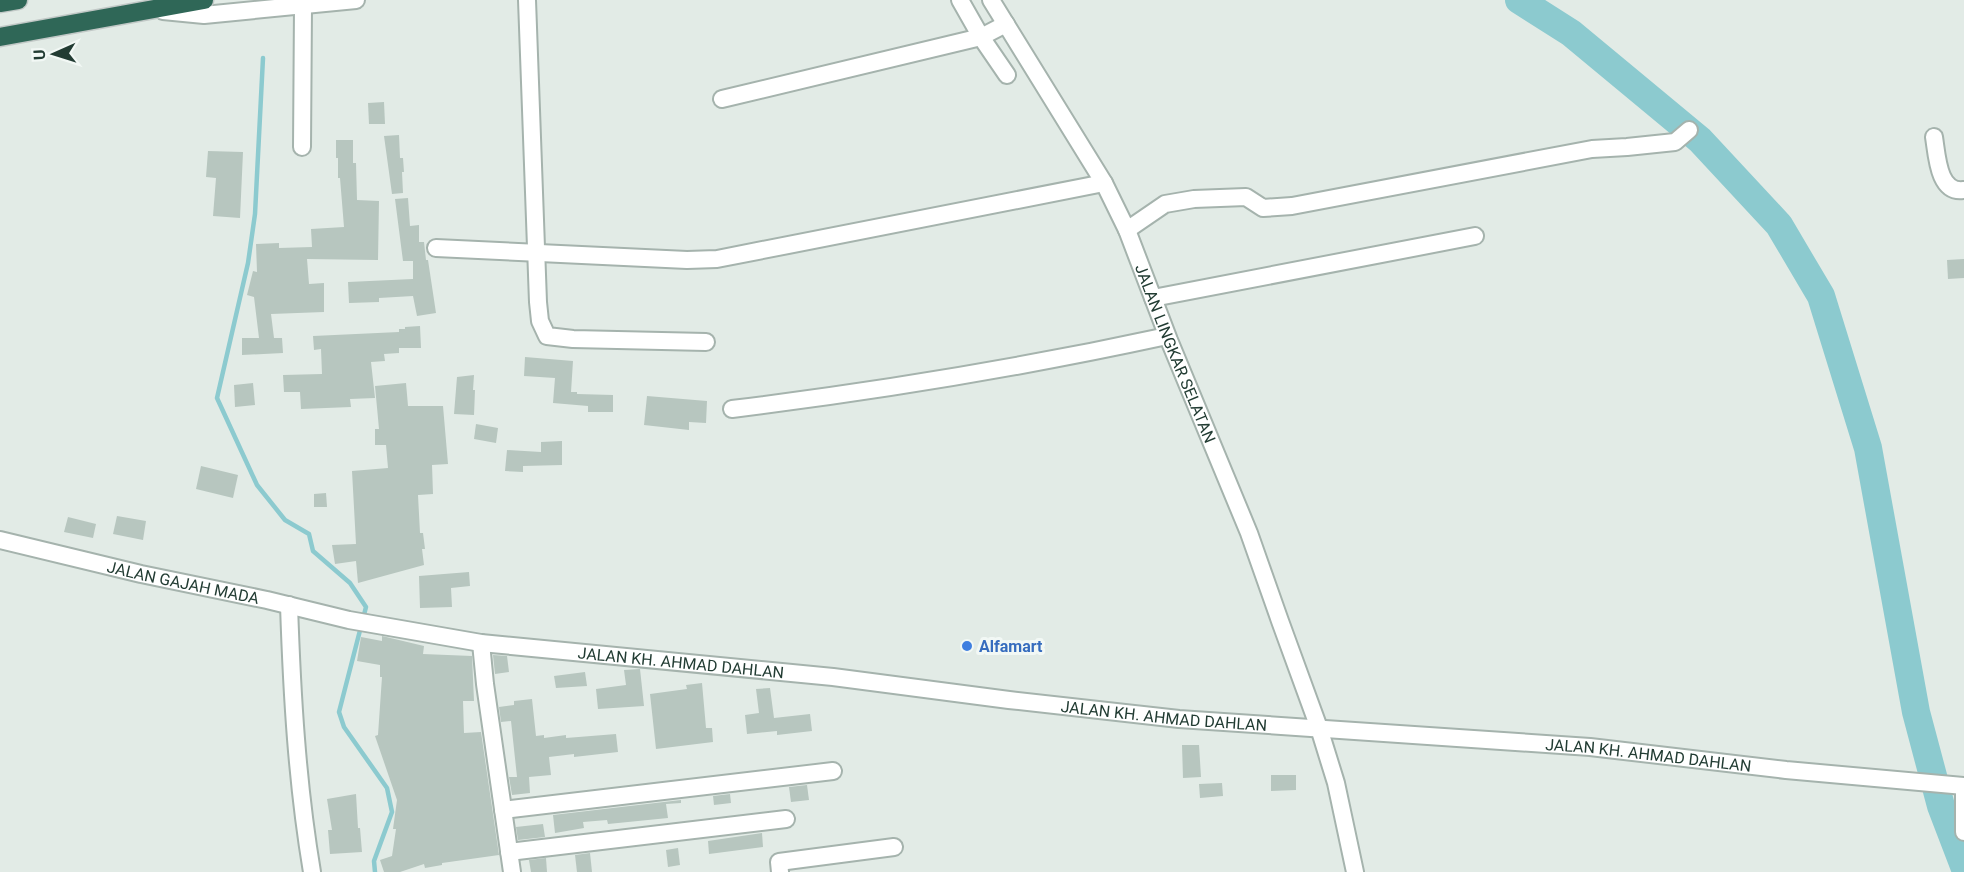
<svg xmlns="http://www.w3.org/2000/svg" width="1964" height="872" font-family="Roboto,sans-serif">
	<style>
		.lines { fill: none; stroke-linecap: round; stroke-linejoin: round }
		.stream { stroke: #8ccacf; stroke-width: 4.5 }
		.river { stroke: #8ccacf; stroke-width: 28 }
		.building { fill: #b7c6bf }
		.minor-casing { stroke: #a5b3ad; stroke-width: 20 }
		.highway-casing { stroke: #c1c8c6; stroke-width: 21 }
		.minor { stroke: #fff; stroke-width: 16 }
		.highway { stroke: #2f6757; stroke-width: 18 }
		.shop-dot { fill: #3f7fe0; stroke: #f2f8f5; stroke-width: 2 }
		.labels { text-anchor: middle; stroke-width: 6; stroke-linejoin: round; paint-order: stroke }
		.street-label { font-size: 16px; fill: #223c33; stroke: #f2f8f5 }
		.shop-label { font-size: 16px; font-weight: bold; fill: #366cbe; stroke: #f2f8f5; text-anchor: start }
	</style>
	<rect width="100%" height="100%" fill="#e2ebe6"/>
	<g class="lines">
		<polyline class="stream" points="263,58 255,214 248,263 217,398 257,485 285,520 309,534 313,551 350,583 366,607 339,712 344,727 387,788 392,812 374,861 375,872"/>
		<polyline class="river" points="1519,0 1571,33 1700,140 1779,225 1821,296 1868,448 1916,712 1941,806 1964,866"/>
	</g>
	<g class="building">
		<polygon points="384,102 385,124 369,124 368,103"/>
		<polygon points="399,135 400,158 403,158 404,172 402,172 403,193 392,194 384,136"/>
		<polygon points="336,140 353,140 353,163 356,163 357,200 379,201 378,260 307,259 309,284 324,283 324,312 271,314 274,338 282,338 283,353 242,355 242,338 259,338 254,297 247,295 253,271 257,272 256,244 279,243 279,248 312,247 311,229 344,227 340,178 338,178 338,158 336,158"/>
		<polygon points="208,151 243,152 240,218 213,216 216,178 206,177"/>
		<polygon points="408,198 410,226 419,225 419,242 424,242 426,260 428,260 436,313 417,316 413,296 379,298 379,302 349,303 348,282 413,279 413,261 403,261 395,199"/>
		<polygon points="1964,259 1964,278 1948,279 1947,260"/>
		<polygon points="420,326 421,348 399,348 399,353 384,354 385,361 371,362 375,398 350,399 351,407 301,409 300,392 284,392 283,375 322,374 321,349 314,350 313,336 399,332 399,329 405,329 405,327"/>
		<polygon points="525,357 573,361 571,392 577,392 577,394 613,395 613,412 588,412 588,406 553,403 555,378 524,376"/>
		<polygon points="474,375 473,390 475,390 474,415 454,414 457,377"/>
		<polygon points="253,383 255,405 235,407 234,385"/>
		<polygon points="406,383 408,406 443,406 448,464 432,465 433,494 418,495 420,533 423,533 425,549 422,549 424,565 358,583 356,561 335,564 332,545 356,544 352,471 388,468 386,445 375,445 375,429 379,429 375,386"/>
		<polygon points="647,396 707,401 706,423 689,422 689,430 644,425"/>
		<polygon points="476,424 498,428 496,443 474,439"/>
		<polygon points="562,441 562,465 523,466 523,472 505,471 507,450 541,452 541,442"/>
		<polygon points="201,466 238,475 233,498 196,489"/>
		<polygon points="326,493 327,507 314,507 314,494"/>
		<polygon points="117,516 146,521 143,540 113,534"/>
		<polygon points="68,517 96,524 93,538 64,532"/>
		<polygon points="469,572 470,586 451,588 452,607 420,608 419,576"/>
		<polygon points="382,636 424,646 423,654 472,656 474,701 463,701 464,733 481,732 499,855 442,863 442,865 425,868 424,864 400,872 384,872 380,860 392,856 396,829 393,829 397,800 375,736 378,735 382,677 380,677 380,665 357,661 361,637 382,641"/>
		<polygon points="493,655 507,656 509,672 495,674"/>
		<polygon points="640,669 644,706 598,709 596,689 626,685 624,670"/>
		<polygon points="585,672 587,686 556,688 554,676"/>
		<polygon points="702,683 706,728 712,728 713,742 656,749 650,694 687,689 686,685"/>
		<polygon points="770,688 774,718 810,714 812,731 777,735 777,731 747,734 745,715 759,713 756,689"/>
		<polygon points="532,699 536,736 544,735 544,738 566,735 566,738 616,734 618,752 574,757 574,754 549,757 551,775 529,777 530,793 512,795 509,777 517,777 511,721 501,722 499,707 514,705 514,701"/>
		<polygon points="1182,745 1199,745 1201,777 1183,778"/>
		<polygon points="1271,775 1296,775 1296,790 1271,791"/>
		<polygon points="1222,783 1223,796 1200,798 1199,784"/>
		<polygon points="807,785 809,800 791,802 789,787"/>
		<polygon points="356,794 358,828 360,828 362,852 330,854 328,830 332,830 327,799"/>
		<polygon points="730,794 731,803 714,805 713,796"/>
		<polygon points="681,800 681,803 666,804 668,818 608,824 607,820 583,822 584,828 555,833 553,815"/>
		<polygon points="543,824 545,837 518,840 516,827"/>
		<polygon points="762,833 763,847 709,854 708,841"/>
		<polygon points="678,848 680,865 668,867 666,850"/>
		<polygon points="590,853 592,872 577,872 575,855"/>
		<polygon points="546,858 547,872 531,872 529,860"/>
	</g>
	<g class="lines">
		<g class="minor-casing">
			<g id="minor">
				<polyline points="527,0 538,302 540,321 547,336 573,339 706,342"/>
				<polyline points="960,0 981,37 1007,75"/>
				<path id="s1" d="M 991,0 L 1104,183 L 1127,230 L 1169,340 L 1249,533 L 1280,621 L 1319,728 L 1336,783 L 1355,872"/>
				<polyline points="163,11 204,15 356,0"/>
				<polyline points="722,99 981,37 1006,24"/>
				<path d="M 1934,137 C 1937,155 1938,194 1964,190"/>
				<polyline points="302,147 303,7"/>
				<polyline points="1127,230 1165,204 1194,199 1246,197 1263,208 1292,206 1592,149 1627,147 1675,142 1689,130"/>
				<polyline points="436,248 687,260 717,259 1104,183"/>
				<polyline points="1153,298 1475,236"/>
				<path d="M 732,409 C 878,391 1024,367 1167,336"/>
				<path id="s2" d="M 0,540 L 141,574 L 267,600 L 349,620 L 481,643 L 833,677 L 1009,700 L 1179,719 L 1590,747 L 1786,770 L 1964,786"/>
				<path d="M 289,605 C 292,695 297,783 312,872"/>
				<polyline points="481,643 485,684 512,872"/>
				<polyline points="1964,786 1964,832"/>
				<polyline points="503,810 833,771"/>
				<polyline points="509,852 786,819"/>
				<polyline points="780,872 779,862 894,847"/>
			</g>
		</g>
		<g class="highway-casing">
			<g id="highway">
				<polyline points="0,3 18,0"/>
				<polyline points="0,37 204,0"/>
			</g>
		</g>
		<use href="#minor" class="minor"/>
		<use href="#highway" class="highway"/>
	</g>
	<circle class="shop-dot" cx="967" cy="646" r="6"/>
	<g class="labels">
		<g class="street-label">
			<text dy="6" stroke="none"><textPath href="#s1" startOffset="400">JALAN LINGKAR SELATAN</textPath></text>
			<text dy="6" stroke="none"><textPath href="#s2" startOffset="188">JALAN GAJAH MADA</textPath></text>
			<text dy="6" stroke="none"><textPath href="#s2" startOffset="693">JALAN KH. AHMAD DAHLAN</textPath></text>
			<text dy="6" stroke="none"><textPath href="#s2" startOffset="1179">JALAN KH. AHMAD DAHLAN</textPath></text>
			<text dy="6" stroke="none"><textPath href="#s2" startOffset="1665">JALAN KH. AHMAD DAHLAN</textPath></text>
		</g>
		<g class="shop-label">
			<text x="979" y="652">Alfamart</text>
		</g>
	</g>
	<g transform="translate(54 54) rotate(267)" stroke="#f2f8f5" stroke-width="4.5" paint-order="stroke">
	<path d="M0-4.5L10 22L0 15L-10 22Z" fill="#223c33"/>
	<text y="-9" font-size="16" font-weight="bold" text-anchor="middle" fill="#223c33">U</text>
	</g>
</svg>
